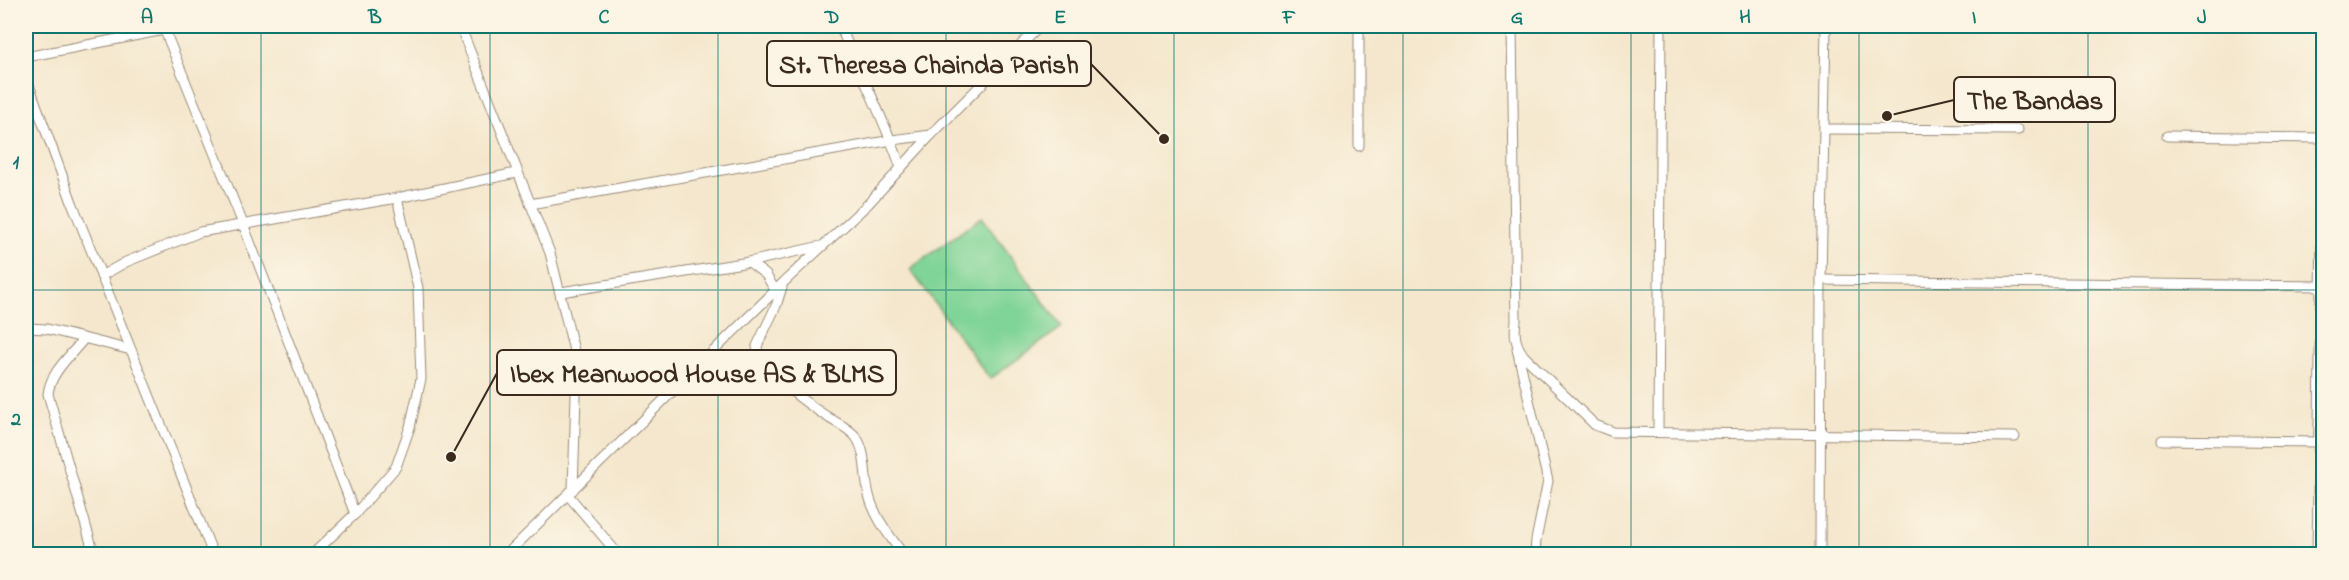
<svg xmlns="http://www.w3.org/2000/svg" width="2349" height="580" font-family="'Indie Flower',sans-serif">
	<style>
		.green { fill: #80d497; stroke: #5e7f5a; stroke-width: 1.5 }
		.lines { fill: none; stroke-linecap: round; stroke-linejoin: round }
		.minor-casing { stroke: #988876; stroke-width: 11 }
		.minor { stroke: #fff; stroke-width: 9 }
		.grid { fill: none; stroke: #0f766e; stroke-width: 1.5; stroke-opacity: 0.55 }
		.leader { fill: none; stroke: #3b2a1e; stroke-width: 2 }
		.callout-dot { fill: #3b2a1e; stroke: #fcf5e5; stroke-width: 2 }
		.callout { fill: #fcf5e5; stroke: #3b2a1e; stroke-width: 2 }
		.callout-label { font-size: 27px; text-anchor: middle; font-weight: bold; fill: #3b2a1e }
		.neatline { fill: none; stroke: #0f766e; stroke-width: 2 }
		.grid-label { font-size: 20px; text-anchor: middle; font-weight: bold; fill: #0f766e }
	</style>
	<rect width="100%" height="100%" fill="#fcf5e5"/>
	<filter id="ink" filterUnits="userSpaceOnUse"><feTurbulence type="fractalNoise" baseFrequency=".0167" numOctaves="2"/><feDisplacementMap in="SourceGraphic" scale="12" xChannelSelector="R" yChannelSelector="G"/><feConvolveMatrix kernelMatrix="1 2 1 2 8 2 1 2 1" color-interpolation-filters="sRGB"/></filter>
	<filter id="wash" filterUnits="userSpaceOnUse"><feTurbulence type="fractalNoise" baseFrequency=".008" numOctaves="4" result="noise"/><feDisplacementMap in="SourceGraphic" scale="24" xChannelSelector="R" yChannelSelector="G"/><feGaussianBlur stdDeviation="1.35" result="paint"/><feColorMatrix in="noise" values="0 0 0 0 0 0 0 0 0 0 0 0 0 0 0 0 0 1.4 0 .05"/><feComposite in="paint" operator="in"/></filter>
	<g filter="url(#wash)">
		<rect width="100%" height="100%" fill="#f4e7cd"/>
		<polygon class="green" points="982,217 1062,327 990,379 910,269"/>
	</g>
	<g filter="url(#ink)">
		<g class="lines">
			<g class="minor-casing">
				<g id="minor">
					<polyline points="163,26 243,224 355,514 313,554"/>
					<polyline points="460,26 550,253 577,363 573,490"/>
					<path d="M 840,26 C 860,73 885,120 901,168"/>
					<polyline points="1359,26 1359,146"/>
					<path d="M 1512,26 L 1516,321 C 1514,335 1515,344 1524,356 L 1595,425 L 1613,432 L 2015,437"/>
					<polyline points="26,57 164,30"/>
					<polyline points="26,77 73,205 213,554"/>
					<polyline points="1824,129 2018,130"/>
					<polyline points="2167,136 2323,138"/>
					<polyline points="530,204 892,140 931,135"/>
					<polyline points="749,262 766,275 775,290"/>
					<polyline points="101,276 126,262 200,232 397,198 516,173"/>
					<polyline points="1821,280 2320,286"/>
					<path d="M 782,287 L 776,306 L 757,346 C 758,369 806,403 826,416 C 836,423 848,427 856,437 C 867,452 864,477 869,495 C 874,516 890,537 903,554"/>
					<polyline points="561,292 749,262 821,246"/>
					<polyline points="26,328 47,329 131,350"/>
					<path d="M 83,340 C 70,356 50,373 48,394 L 94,554"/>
					<polyline points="1517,349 1548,481 1536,540 1535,554"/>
					<polyline points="1658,431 1661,26"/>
					<polyline points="2162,440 2319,442"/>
					<polyline points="568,495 618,554"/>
					<polyline points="355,514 396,467 410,427 421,379 418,288 397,198"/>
					<polyline points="507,554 786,280 868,204 931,135 1040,26"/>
					<polyline points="1820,554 1821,280 1826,26"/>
					<polyline points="2317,554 2324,101"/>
				</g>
			</g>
			<use href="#minor" class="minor"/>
		</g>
	</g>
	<path class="grid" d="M 261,26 L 261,554M 490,26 L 490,554M 718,26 L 718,554M 946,26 L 946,554M 1174,26 L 1174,554M 1403,26 L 1403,554M 1631,26 L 1631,554M 1859,26 L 1859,554M 2088,26 L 2088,554M 26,290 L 2324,290"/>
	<path class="leader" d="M1164 139L1091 64M1887 116L1954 100M451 457L497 373"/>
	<g class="callout-dot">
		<circle cx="1164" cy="139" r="6"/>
		<circle cx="1887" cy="116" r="6"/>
		<circle cx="451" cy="457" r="6"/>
	</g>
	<g class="callout">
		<rect x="767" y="41" width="324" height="45" rx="6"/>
		<rect x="1954" y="77" width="161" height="45" rx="6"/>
		<rect x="497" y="350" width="399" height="45" rx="6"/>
	</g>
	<g class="callout-label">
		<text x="929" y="73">St. Theresa Chainda Parish</text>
		<text x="2035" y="109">The Bandas</text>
		<text x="697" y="382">Ibex Meanwood House AS &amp; BLMS</text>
	</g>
	<rect width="2349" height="580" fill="none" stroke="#fcf5e5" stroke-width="66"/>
	<rect x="33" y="33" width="2283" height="514" class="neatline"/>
	<g class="grid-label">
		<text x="147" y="23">A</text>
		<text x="375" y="23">B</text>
		<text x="604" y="23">C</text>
		<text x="832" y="23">D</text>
		<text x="1060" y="23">E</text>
		<text x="1289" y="23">F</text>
		<text x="1517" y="23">G</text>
		<text x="1745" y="23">H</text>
		<text x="1974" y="23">I</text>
		<text x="2202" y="23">J</text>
		<text x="16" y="168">1</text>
		<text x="16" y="425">2</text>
	</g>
</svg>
